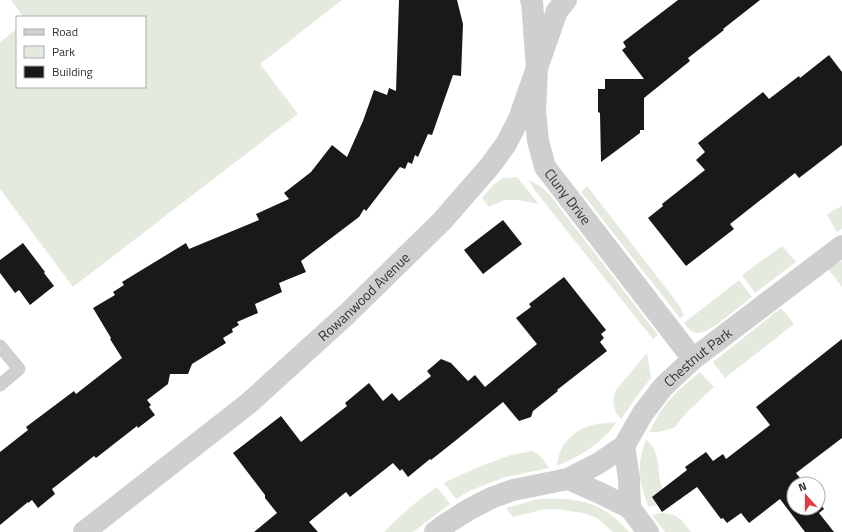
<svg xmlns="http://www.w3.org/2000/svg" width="842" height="532" font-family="'Titillium Web',sans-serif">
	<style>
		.green { fill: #e4ebde }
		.building { fill: #191919 }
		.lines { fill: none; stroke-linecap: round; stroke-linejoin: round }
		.lane { stroke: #cfcfcf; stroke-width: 13 }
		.street { stroke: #cfcfcf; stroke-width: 22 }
		.labels { text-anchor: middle; stroke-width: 4; stroke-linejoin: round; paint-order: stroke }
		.street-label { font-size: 14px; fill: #323232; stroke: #fff }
	</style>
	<rect width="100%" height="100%" fill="#fff"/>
	<g class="green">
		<polygon points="11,0 342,0 260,64 298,114 73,287 0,189 0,42 17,29 17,87 145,87 145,17 23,17"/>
		<polygon points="517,177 539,204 518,200 504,200 489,207 482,198 493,185 503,178"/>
		<polygon points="529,180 540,186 549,194 658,335 653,339 533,188"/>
		<polygon points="587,186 679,305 684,315 680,318 581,192"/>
		<polygon points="842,206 842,229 837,232 827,215 834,210"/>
		<polygon points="782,246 796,262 755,293 742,275"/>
		<polygon points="842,261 842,287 828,269"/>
		<path d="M 739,280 L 752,297 C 742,304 710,333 699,333 C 692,333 688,328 684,323 Z"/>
		<polygon points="781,308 783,311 785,312 794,324 725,378 713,362"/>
		<path d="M 647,353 L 651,378 L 637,396 L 621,419 C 613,410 611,401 616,390 Z"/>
		<path d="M 700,372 L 714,387 L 687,412 L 674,428 L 658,432 L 649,432 C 653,425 656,418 660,412 C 671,396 685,384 700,372 Z"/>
		<path d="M 617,422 C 602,443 581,456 557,466 C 558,446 573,430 592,425 C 600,423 609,423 617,422 Z"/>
		<path d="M 646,440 C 661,451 657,469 661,485 C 663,493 668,500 672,508 L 658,505 L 649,507 C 639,483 636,465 646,440 Z"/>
		<path d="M 532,451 C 541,455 544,461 549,468 L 505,477 L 469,491 L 456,499 L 444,483 L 456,477 L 481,466 L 511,455 Z"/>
		<path d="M 437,487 L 450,504 L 413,532 L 384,532 C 401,515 417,500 437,487 Z"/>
		<path d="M 538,499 C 578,498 601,500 629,532 L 613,532 L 597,518 L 583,513 L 555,509 L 541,510 L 513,517 L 506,508 Z"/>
		<path d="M 661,513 C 679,514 681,519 691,532 L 665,532 L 652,515 Z"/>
	</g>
	<g class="building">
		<polygon points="399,0 457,0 463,24 461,76 453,75 432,135 428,134 418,157 415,155 412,164 408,162 405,169 400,167 366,211 364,209 359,217 301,261 306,272 279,283 282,292 255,304 258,313 237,322 239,325 232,329 233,332 223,338 226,343 192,364 188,374 170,374 168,384 147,400 151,405 149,407 155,415 138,428 137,426 96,458 94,456 52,489 55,494 38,508 32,500 28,503 28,502 0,525 0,452 28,430 26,427 74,391 76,394 122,358 110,339 111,338 93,308 115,295 113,292 124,285 122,282 186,243 189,249 259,220 256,214 289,199 284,193 311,172 332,145 347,157 363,121 374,90 387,95 389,88 396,91"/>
		<polygon points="678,0 760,0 723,29 724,30 688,58 690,61 644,98 644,130 640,130 640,133 601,162 600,113 598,112 598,89 605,89 605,79 644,79 622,50 626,47 623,42"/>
		<polygon points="829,55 842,72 842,145 799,178 795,173 730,224 734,229 686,266 648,218 663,206 662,204 705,170 696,160 705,152 698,143 763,92 769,99 799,76 800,78"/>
		<polygon points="503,220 522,244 483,274 464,250"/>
		<polygon points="23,243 45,272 44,273 54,286 30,305 19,290 15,293 0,273 0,260"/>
		<polygon points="564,277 606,330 601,334 604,338 600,342 607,351 557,390 558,391 533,411 531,417 519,421 503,402 455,441 431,460 430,459 408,477 402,469 400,471 393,463 350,497 346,492 309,522 318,532 254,532 277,513 265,498 265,495 233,453 281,416 301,442 347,406 345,403 369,383 383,401 392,393 399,401 431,376 427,371 441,359 451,363 468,381 475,375 485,387 537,344 516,318 531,307 529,304"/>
		<polygon points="842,339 842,438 796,473 805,484 794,484 794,508 818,508 818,501 824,509 819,513 834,532 805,532 780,499 749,523 741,513 727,523 723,518 721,519 697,487 662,512 652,497 687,470 685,467 706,452 713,461 723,454 726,459 770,425 756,407"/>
	</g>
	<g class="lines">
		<polyline class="lane" points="0,346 19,369 0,385"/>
		<g class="street">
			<path id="s1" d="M 531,0 L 532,2 L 537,69 L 535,111 L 538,141 L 545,167 L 693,359"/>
			<polyline points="624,446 629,478 630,508 648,532"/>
			<polyline points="568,479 600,493 630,508"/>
			<path id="s2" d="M 84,532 L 249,403 L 347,314 L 442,221 L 490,166 L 506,144 L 519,119 L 557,11 L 566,0"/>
			<path id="s3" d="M 435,532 L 443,526 L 468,510 L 491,498 L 513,490 L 568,479 L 599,463 L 624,446 L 643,413 L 663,387 L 693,359 L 842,246"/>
		</g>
	</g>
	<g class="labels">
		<g class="street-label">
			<text dy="5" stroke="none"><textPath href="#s1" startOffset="206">Cluny Drive</textPath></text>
			<text dy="5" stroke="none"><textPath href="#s2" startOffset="366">Rowanwood Avenue</textPath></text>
			<text dy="5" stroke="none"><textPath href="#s3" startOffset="327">Chestnut Park</textPath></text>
		</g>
	</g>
	<rect x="16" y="16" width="130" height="72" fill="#ffffff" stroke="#adadad"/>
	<rect x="24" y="29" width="20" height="6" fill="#cfcfcf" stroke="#adadad"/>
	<text x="52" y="36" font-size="12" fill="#323232">Road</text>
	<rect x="24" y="46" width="20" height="12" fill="#e4ebde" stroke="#adadad"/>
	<text x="52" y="56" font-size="12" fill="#323232">Park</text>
	<rect x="24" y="66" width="20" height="12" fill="#191919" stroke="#adadad"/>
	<text x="52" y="76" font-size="12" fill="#323232">Building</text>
	<g transform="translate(806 496) rotate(339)"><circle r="19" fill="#ffffff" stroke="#adadad"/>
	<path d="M0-3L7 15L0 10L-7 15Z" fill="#e23a43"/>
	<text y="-6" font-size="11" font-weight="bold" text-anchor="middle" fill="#323232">N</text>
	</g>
</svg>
